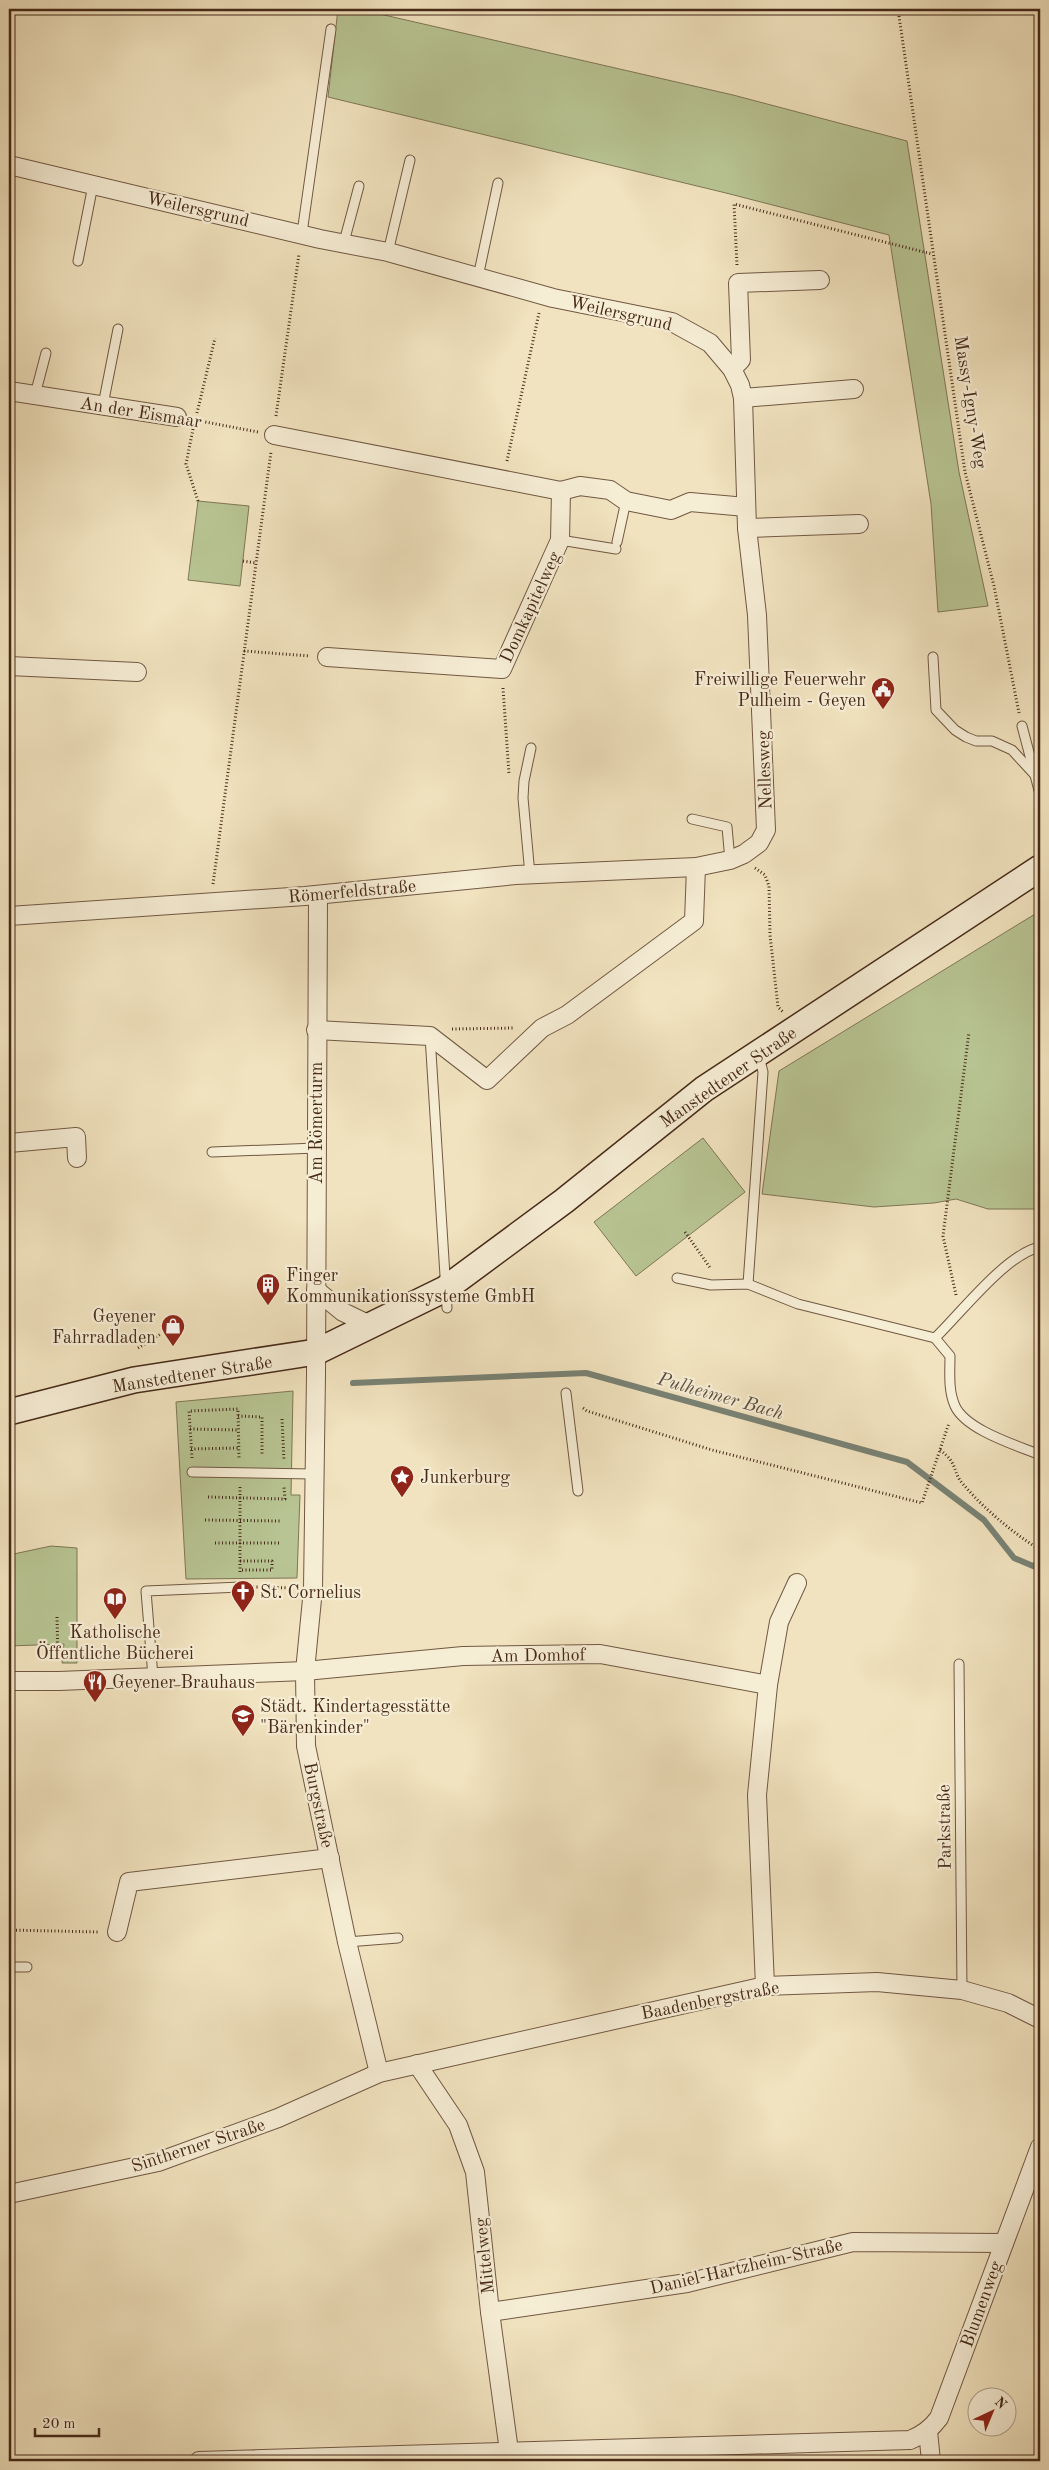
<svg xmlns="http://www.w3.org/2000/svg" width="1049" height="2470" font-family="'Old Standard TT',serif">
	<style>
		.green { fill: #b8c493; stroke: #7f7656 }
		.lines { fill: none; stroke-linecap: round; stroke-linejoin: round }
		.stream { stroke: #798274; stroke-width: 6 }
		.lane-casing { stroke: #715842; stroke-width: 11 }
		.street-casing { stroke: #715842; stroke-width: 20 }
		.secondary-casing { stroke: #462918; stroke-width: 28 }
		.path { stroke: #462918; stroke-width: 3; stroke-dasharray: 1 2.5; stroke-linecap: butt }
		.lane { stroke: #f6edd5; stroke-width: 9 }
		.street { stroke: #f6edd5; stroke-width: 18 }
		.secondary { stroke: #f6edd5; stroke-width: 25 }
		.labels { text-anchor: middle; stroke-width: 4.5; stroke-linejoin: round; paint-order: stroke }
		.street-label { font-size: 18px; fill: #462918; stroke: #f6edd5 }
		.poi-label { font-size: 18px; fill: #462918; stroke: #f6edd5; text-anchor: start }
		.water-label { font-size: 19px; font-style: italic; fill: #5b4e3e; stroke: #f6edd5 }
	</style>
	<rect width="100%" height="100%" fill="#f1e3bf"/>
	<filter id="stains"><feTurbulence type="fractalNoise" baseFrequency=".004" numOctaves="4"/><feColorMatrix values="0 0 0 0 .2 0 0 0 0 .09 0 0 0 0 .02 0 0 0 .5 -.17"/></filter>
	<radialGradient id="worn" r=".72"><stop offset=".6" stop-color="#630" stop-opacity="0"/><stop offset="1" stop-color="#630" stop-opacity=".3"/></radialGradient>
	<g class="green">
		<polygon points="338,9 358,9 733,95 907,141 959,472 988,606 938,612 931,504 889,235 726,193 328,97"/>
		<polygon points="198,501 249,506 240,586 188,580"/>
		<polygon points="1040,911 1040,1209 988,1209 956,1199 934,1203 874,1207 762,1194 779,1071"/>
		<polygon points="703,1138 745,1192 636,1276 594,1222"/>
		<polygon points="293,1391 291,1495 300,1495 297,1578 186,1579 176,1402"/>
		<polygon points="51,1546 77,1548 77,1663 62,1663 64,1644 9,1646 9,1555"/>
	</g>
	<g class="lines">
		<polyline class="stream" points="353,1383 586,1373 907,1462 984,1520 1014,1558 1033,1566 1040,1564"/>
		<g class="lane-casing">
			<g id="lane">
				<polyline points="302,233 331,29"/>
				<polyline points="344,242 359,186"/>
				<polyline points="388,252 410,160"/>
				<polyline points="78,261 93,185"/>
				<polyline points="478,277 498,183"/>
				<polyline points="35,395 46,353"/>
				<polyline points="103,405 118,329"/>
				<polyline points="560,540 616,549"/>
				<polyline points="617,542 626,501"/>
				<polyline points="933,657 936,710 955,730 966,737 976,741 992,741 1012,750 1035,775"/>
				<polyline points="1022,726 1040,794"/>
				<polyline points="692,819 727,827 730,860"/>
				<polyline points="530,875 523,798 524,781 531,748"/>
				<polyline points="430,1036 447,1308"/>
				<polyline points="212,1152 316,1148"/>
				<path d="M 677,1278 L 711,1285 L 748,1284 L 798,1304 L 935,1338 L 950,1356 C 950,1373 948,1390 955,1406 C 966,1430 1016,1445 1040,1455"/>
				<polyline points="748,1284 763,1072 759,1056"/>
				<path d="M 935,1338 C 961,1313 1006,1254 1040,1247"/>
				<polyline points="566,1393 578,1491"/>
				<polyline points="192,1472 313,1474"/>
				<polyline points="959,1664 962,1990"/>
				<polyline points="153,1677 146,1591 241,1587"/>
				<polyline points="347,1942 398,1938"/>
				<polyline points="9,1967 27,1967"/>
			</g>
		</g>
		<g class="street-casing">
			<g id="street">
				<polyline points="9,165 320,239 388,252 553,298 672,322 710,343 732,369 740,385 743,398 747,528 757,615 766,830 759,843 744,854 730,860 696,867 516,875 305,896 9,916"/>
				<polyline points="732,369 741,360 738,283 820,280"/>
				<polyline points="9,391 177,417"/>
				<polyline points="743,398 854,389"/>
				<polyline points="274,435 561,491 580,486 610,490 626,501 671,510 690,502 746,507"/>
				<polyline points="747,528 859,524"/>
				<polyline points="327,657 502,669 560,540 561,491"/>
				<polyline points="9,666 137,672"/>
				<polyline points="318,895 316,1374 313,1589 305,1671 306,1746 347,1942 379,2073"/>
				<polyline points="316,1030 430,1036 487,1080 542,1028 567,1015 694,921 696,867"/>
				<polyline points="9,1143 76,1137 77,1158"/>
				<polyline points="316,1290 343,1312 370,1325"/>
				<polyline points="9,1681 59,1681 305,1671 463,1656 600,1654 768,1685"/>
				<polyline points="117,1932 129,1882 330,1858"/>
				<polyline points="765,1986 757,1795 768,1685 779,1622 797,1583"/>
				<polyline points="417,2064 458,2125 475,2172 490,2312 509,2451 512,2460"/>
				<polyline points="9,2194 158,2162 278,2118 379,2073 765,1986 877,1982 962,1990 1008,2003 1040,2019"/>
				<polyline points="490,2312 687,2283 853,2242 1004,2243"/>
				<polyline points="928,2431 931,2461"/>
				<path d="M 199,2461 L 910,2440 C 923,2435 931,2429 939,2418 L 1040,2147"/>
			</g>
		</g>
		<g class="secondary-casing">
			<polyline id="secondary" points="9,1412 134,1380 316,1352 445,1289 564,1201 704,1089 1040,868"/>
		</g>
		<g class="path">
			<polyline points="898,9 965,472 994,586 1019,713"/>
			<polyline points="737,265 734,204 932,254"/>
			<polyline points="197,413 215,338"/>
			<polyline points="276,416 299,254"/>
			<polyline points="195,420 258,432"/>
			<polyline points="193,429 186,464 198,501"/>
			<polyline points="507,461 539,313"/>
			<polyline points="243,561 256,563"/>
			<polyline points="244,651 310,656"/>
			<polyline points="503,688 509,774"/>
			<polyline points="755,868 765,875 769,886 770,935 778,1007 783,1012"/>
			<polyline points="213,884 271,452"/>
			<polyline points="452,1029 514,1028"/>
			<polyline points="685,1232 711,1269"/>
			<polyline points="956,1295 943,1236 969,1032"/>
			<polyline points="138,1348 161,1334"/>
			<polyline points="583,1408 587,1411 712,1450 922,1503 949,1423"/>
			<polyline points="238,1416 262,1417 262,1455"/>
			<polyline points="282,1419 284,1461"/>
			<polyline points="190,1429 239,1430"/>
			<polyline points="191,1449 239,1448"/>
			<path d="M 940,1450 C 959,1464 952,1472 963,1484 C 985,1510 1012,1532 1040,1550"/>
			<polyline points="192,1458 189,1411 238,1409 239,1459"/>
			<polyline points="240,1487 240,1574"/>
			<polyline points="208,1497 285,1499 284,1487"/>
			<polyline points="205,1520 280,1521"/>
			<polyline points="215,1543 280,1543"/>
			<polyline points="240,1561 272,1561 272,1570 240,1570"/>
			<polyline points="253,1587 295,1588"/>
			<polyline points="57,1617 58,1661"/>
			<polyline points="9,1930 99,1932"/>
		</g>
		<use href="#lane" class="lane"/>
		<use href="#street" class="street"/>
		<use href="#secondary" class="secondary"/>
	</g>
	<defs>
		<g id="civic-pin" transform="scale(1.25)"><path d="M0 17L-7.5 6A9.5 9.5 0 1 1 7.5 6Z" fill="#8f2418" stroke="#f6edd5"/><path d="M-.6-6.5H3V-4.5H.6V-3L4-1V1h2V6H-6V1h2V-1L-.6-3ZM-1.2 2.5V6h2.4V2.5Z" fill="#fff"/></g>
		<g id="building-pin" transform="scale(1.25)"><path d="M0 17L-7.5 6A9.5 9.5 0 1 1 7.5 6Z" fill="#8f2418" stroke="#f6edd5"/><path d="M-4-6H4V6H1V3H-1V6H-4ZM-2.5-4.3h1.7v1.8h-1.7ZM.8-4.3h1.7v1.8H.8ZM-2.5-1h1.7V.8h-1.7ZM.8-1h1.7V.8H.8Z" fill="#fff"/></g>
		<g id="shop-pin" transform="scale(1.25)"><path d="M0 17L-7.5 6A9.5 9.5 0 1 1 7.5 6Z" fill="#8f2418" stroke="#f6edd5"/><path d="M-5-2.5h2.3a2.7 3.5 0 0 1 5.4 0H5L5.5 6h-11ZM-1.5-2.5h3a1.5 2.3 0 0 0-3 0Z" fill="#fff"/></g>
		<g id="sight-pin" transform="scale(1.25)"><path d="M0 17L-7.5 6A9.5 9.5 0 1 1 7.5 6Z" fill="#8f2418" stroke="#f6edd5"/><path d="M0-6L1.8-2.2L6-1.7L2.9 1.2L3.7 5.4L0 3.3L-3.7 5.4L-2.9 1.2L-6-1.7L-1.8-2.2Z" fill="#fff"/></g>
		<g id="church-pin" transform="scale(1.25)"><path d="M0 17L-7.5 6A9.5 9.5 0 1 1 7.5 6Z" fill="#8f2418" stroke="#f6edd5"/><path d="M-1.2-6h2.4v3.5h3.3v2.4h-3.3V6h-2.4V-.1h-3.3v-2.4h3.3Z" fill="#fff"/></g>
		<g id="library-pin" transform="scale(1.25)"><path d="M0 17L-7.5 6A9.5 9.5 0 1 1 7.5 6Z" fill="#8f2418" stroke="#f6edd5"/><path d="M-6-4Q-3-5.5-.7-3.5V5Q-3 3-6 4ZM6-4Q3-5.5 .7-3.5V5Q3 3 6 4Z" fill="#fff"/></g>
		<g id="restaurant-pin" transform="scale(1.25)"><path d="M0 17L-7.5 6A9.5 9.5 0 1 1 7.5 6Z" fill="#8f2418" stroke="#f6edd5"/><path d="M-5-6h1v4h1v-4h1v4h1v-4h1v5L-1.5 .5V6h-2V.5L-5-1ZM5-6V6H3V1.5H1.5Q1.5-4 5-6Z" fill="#fff"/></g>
		<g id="school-pin" transform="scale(1.25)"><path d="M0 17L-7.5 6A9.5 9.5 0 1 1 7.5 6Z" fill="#8f2418" stroke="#f6edd5"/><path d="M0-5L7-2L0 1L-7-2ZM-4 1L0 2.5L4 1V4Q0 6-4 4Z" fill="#fff"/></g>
	</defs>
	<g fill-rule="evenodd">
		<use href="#civic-pin" x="883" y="689"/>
		<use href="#building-pin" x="268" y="1285"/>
		<use href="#shop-pin" x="173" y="1326"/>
		<use href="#sight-pin" x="402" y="1477"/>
		<use href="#church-pin" x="243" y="1592"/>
		<use href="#library-pin" x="115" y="1599"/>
		<use href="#restaurant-pin" x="95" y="1682"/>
		<use href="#school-pin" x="243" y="1716"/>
	</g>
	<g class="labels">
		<g class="street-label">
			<text transform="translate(198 209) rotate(13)" y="6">Weilersgrund</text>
			<text transform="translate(621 313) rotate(13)" y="6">Weilersgrund</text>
			<text transform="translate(971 402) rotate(81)" y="6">Massy-Igny-Weg</text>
			<text transform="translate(141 412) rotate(9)" y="6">An der Eismaar</text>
			<text transform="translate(530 607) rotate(-65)" y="6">Domkapitelweg</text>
			<text transform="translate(764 770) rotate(-92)" y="6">Nellesweg</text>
			<text transform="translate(352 891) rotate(-5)" y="6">Römerfeldstraße</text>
			<text transform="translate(728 1077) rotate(-35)" y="6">Manstedtener Straße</text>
			<text transform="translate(316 1123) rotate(-90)" y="6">Am Römerturm</text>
			<text transform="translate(192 1374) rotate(-9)" y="6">Manstedtener Straße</text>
			<text transform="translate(538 1655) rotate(-1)" y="6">Am Domhof</text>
			<text transform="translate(319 1805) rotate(78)" y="6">Burgstraße</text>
			<text transform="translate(944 1827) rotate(-91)" y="6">Parkstraße</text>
			<text transform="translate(710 2000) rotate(-11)" y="6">Baadenbergstraße</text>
			<text transform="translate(198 2145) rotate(-18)" y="6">Sintherner Straße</text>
			<text transform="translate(484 2256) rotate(-96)" y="6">Mittelweg</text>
			<text transform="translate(746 2266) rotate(-13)" y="6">Daniel-Hartzheim-Straße</text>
			<text transform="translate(981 2304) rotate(-70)" y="6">Blumenweg</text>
		</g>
		<g class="poi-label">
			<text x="866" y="685" text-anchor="end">Freiwillige Feuerwehr<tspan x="866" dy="21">Pulheim - Geyen</tspan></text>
			<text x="286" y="1281">Finger<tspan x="286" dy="21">Kommunikationssysteme GmbH</tspan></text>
			<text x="156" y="1322" text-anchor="end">Geyener<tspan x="156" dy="21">Fahrradladen</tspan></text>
			<text x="420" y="1483">Junkerburg</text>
			<text x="260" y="1598">St. Cornelius</text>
			<text x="115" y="1638" text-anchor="middle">Katholische<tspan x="115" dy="21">Öffentliche Bücherei</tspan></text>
			<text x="112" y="1688">Geyener Brauhaus</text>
			<text x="260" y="1712">Städt. Kindertagesstätte<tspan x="260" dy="21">"Bärenkinder"</tspan></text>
		</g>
		<g class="water-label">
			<text transform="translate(721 1395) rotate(16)" y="7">Pulheimer Bach</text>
		</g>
	</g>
	<rect width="1049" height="2470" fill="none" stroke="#f1e3bf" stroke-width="30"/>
	<rect x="10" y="10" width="1029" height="2450" fill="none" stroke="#462918" stroke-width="2.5"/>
	<rect x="15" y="15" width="1019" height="2440" fill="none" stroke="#462918"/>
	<g transform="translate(992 2412) rotate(44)"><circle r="24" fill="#f6edd5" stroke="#b09f89"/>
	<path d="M0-4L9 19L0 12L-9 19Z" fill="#8f2418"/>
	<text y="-8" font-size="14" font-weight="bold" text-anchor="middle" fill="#462918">N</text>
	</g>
	<path d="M35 2428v8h64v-8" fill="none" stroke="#462918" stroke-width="2.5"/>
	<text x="42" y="2428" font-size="15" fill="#462918" stroke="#f6edd5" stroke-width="4" paint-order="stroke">20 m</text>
	<rect width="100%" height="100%" filter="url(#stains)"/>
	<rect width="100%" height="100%" fill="url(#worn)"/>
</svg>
